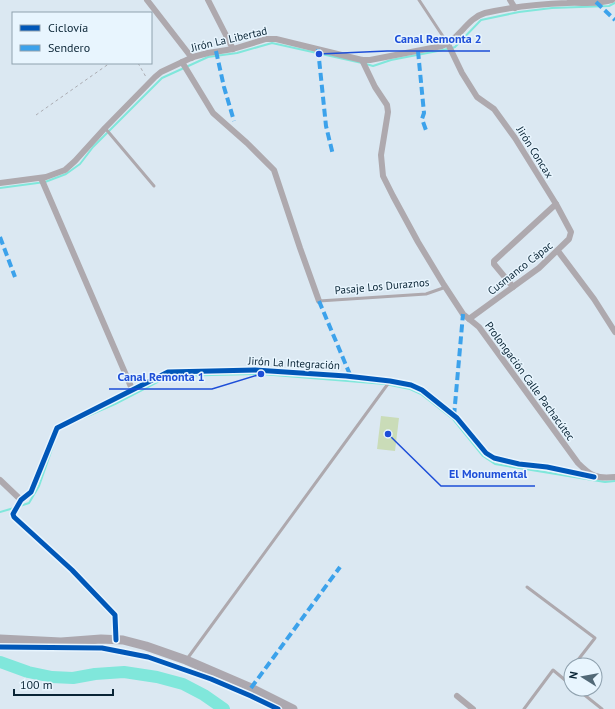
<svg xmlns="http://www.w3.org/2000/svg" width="615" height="709" font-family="'PT Sans',sans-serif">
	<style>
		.green { fill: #cadcb8 }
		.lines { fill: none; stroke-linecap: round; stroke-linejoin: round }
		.stream { stroke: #80e7db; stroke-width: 2 }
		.river { stroke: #80e7db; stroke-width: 12 }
		.path { stroke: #abacb2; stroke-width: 1; stroke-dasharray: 3 3; stroke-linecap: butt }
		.service { stroke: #aea9ae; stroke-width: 3 }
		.minor { stroke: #aea9ae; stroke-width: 6 }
		.secondary { stroke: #aca8af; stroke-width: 9 }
		.quiet { stroke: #3ca2eb; stroke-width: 4; stroke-dasharray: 8 4; stroke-linecap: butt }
		.cycleway-casing { stroke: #e8f5fe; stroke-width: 8 }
		.cycleway { stroke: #0057b8; stroke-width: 5 }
		.labels { text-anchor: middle; stroke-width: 3; stroke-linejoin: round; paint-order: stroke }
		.street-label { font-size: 11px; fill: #092435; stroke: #e8f5fe }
		.leader { fill: none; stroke: #1d4ed8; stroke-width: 1.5 }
		.callout-dot { fill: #1d4ed8; stroke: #e8f5fe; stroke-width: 1.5 }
		.callout-label { font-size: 12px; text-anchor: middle; font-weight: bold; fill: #1d4ed8; stroke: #e8f5fe; stroke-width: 3; stroke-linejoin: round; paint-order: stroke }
	</style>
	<rect width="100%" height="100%" fill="#dbe8f2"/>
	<polygon class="green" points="381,416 399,418 395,451 377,449"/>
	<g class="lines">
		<g class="stream">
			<polyline points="452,48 455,47 481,20 519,12 552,8 609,6 615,3"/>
			<polyline points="366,64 373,66 391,60 448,49"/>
			<polyline points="0,188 45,182 66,174 80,164 93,147 162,78 208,57 237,53 272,43 362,63"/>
			<polyline points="83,418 115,404 169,376 261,374 385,384 410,389 421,394 453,419 483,456 495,464 605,482 615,481"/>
			<polyline points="20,506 29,503 39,486 55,440"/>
			<polyline points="0,512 14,508"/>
		</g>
		<polyline class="river" points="0,662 28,672 52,677 73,678 95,674 124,672 157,677 183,684 204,695 224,709"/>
		<g class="path">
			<polyline points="138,63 146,77"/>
			<polyline points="36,115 110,63"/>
		</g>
		<g class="service">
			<polyline points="419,0 448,44"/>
			<polyline points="105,128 154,186"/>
			<polyline points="319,301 426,294 446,287"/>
			<polyline points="527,587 595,638 574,665"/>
			<polyline points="187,659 390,381"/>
			<polyline points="564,679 571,669"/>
			<polyline points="577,689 602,709"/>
			<polyline points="524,709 553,670 571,685"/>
		</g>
		<g class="minor">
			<polyline points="147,0 192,58"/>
			<polyline points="208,0 233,49"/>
			<polyline points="510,0 515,8"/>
			<polyline points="448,44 462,73 477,97 494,109 515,138 556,204 494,261 494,264 513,287"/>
			<path d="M 362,60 L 375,87 L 387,105 L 388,112 L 381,155 L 383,176 L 393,196 L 418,242 L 444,285 L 463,314 L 479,327 L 578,463 C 591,476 596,479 615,477"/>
			<polyline points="182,62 213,113 247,143 274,170 300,248 319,301"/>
			<polyline points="41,178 132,389"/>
			<path d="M 0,183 L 46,177 L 65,170 L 75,161 L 105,128 L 155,77 L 161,72 L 193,57 L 208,53 L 233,49 L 266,39 L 276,39 L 362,60 L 370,60 L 442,46 C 459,40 467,18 485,13 C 511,7 540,4 567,3 C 581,2 599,5 612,0"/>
			<polyline points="558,251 594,299 615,332"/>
			<polyline points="469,319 539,268 569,239 571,232 556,204"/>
			<polyline points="0,480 21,500"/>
			<polyline points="116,640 115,615 72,570 14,517 13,514 21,500 31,492 57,428 168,372 255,370 346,376 390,381 411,385 422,390 457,418 486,453 494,458 519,464 547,467 594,477"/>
			<polyline points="457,696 473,709"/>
		</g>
		<polyline class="secondary" points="0,639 61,642 101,639 123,640 146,646 186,660 251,688 293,709"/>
		<g class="quiet">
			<polyline points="596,2 615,20"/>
			<polyline points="318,49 326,126 333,155"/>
			<polyline points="216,51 224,87 234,121"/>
			<polyline points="418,51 424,113 422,119 427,133"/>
			<polyline points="0,237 15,277"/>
			<polyline points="319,301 351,377"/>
			<polyline points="454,416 463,314"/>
			<polyline points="251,688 340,567"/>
		</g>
		<g class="cycleway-casing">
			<g id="cycleway">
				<polyline points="116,640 115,615 72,570 14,517 13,514 21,500 31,492 57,428 168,372 255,370 346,376 390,381 411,385 422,390 457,418 486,453 494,458 519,464 547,467 594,477"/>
				<polyline points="0,647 102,648 148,657 211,679 251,696 278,709"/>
			</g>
		</g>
		<use href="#cycleway" class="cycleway"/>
	</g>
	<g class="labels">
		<g class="street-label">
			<text transform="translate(229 39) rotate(-13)" y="4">Jirón La Libertad</text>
			<text transform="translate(535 152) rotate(58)" y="4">Jirón Concax</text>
			<text transform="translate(520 268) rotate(-38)" y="4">Cusmanco Cápac</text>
			<text transform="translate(382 286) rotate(-5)" y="4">Pasaje Los Duraznos</text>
			<text transform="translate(294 363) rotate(3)" y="4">Jirón La Integración</text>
			<text transform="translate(530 381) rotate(54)" y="4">Prolongación Calle Pachacútec</text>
		</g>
	</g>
	<path class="leader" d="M319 54L387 51H490M261 374L212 389H109M388 434L441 486H535"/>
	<g class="callout-dot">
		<circle cx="319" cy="54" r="4"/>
		<circle cx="261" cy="374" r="4"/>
		<circle cx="388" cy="434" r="4"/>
	</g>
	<g class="callout-label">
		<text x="438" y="43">Canal Remonta 2</text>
		<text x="161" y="381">Canal Remonta 1</text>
		<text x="488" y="478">El Monumental</text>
	</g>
	<rect x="12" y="12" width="140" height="52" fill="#e8f5fe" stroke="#8fa1ae"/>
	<rect x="20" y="25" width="20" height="6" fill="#0057b8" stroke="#8fa1ae"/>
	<text x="48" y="32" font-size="12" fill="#092435">Ciclovía</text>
	<rect x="20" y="45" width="20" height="6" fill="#3ca2eb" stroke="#8fa1ae"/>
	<text x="48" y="52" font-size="12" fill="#092435">Sendero</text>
	<g transform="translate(583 677) rotate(281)"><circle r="19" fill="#e8f5fe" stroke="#8fa1ae"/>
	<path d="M0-3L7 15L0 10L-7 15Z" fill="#526977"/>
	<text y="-6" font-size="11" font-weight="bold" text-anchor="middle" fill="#092435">N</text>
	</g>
	<path d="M14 689v6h99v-6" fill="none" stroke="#092435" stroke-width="2"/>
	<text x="20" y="689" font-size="12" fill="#092435" stroke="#e8f5fe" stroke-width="3" paint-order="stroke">100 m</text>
</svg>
